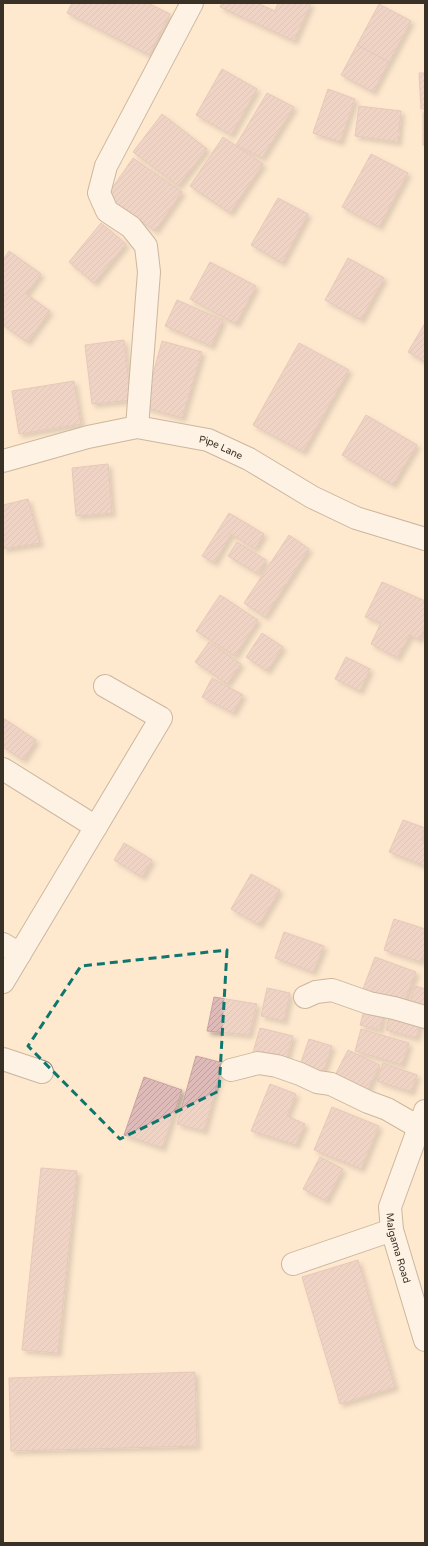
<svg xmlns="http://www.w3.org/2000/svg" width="428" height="1546" font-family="'Varela Round',sans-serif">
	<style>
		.building { fill: url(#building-hatch); stroke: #c7a3a1; filter: url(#shadow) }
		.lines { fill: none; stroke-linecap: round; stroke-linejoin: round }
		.minor-casing { stroke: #907d65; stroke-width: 24 }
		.minor { stroke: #fff; stroke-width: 22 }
		.marked { fill: none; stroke: #0f766e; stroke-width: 3; stroke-dasharray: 8 5; stroke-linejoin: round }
		.labels { text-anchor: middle; stroke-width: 3; stroke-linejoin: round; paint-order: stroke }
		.street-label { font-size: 10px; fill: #393026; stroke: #fff }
	</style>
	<defs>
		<pattern id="building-hatch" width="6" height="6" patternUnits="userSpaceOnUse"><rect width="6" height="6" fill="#debab8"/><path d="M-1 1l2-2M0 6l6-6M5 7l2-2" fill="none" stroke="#bfa09e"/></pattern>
		<filter id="shadow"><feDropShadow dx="3.5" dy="3.5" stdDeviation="2" flood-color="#0004"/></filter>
	</defs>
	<rect width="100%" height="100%" fill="#fee8ce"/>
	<g class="building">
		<polygon points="72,3 148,3 170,14 149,55 67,13"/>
		<polygon points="222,3 257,3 275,11 278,3 311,3 294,41 220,7"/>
		<polygon points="379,4 411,21 389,62 357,45"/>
		<polygon points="357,45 389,62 373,92 341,75"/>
		<polygon points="222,69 257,89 231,135 196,115"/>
		<polygon points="419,73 425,73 425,108 421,109"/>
		<polygon points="328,89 355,99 340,142 313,133"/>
		<polygon points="267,93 294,107 262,158 236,145"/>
		<polygon points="359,106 401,111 398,142 355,136"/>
		<rect x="423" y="113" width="2" height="32"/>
		<polygon points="162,114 207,149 178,186 133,152"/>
		<polygon points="223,137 263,164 230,213 190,186"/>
		<polygon points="371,154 408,173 379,227 342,207"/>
		<polygon points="133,158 182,192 155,231 106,197"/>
		<polygon points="278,198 308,214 282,263 251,245"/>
		<polygon points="101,223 126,244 94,283 69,262"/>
		<polygon points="9,251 41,274 26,294 50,311 27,342 3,325 3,260"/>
		<polygon points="348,258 384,278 361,320 325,300"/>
		<polygon points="210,262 256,286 236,324 190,299"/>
		<polygon points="177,300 223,320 211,346 165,326"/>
		<polygon points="425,323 425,362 408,352"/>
		<polygon points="124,340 131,400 92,404 85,345"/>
		<polygon points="162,341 202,352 182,418 144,407"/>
		<polygon points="299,343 349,370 303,452 253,425"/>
		<polygon points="74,381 81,424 19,434 12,391"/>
		<polygon points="366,415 417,445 393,485 342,455"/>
		<polygon points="108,464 112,513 76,516 72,468"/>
		<polygon points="28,499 40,543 3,549 3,505"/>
		<polygon points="229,513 264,534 255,549 231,534 214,563 202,556"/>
		<polygon points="289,535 309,549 265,617 244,603"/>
		<polygon points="237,542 266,560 258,574 228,556"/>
		<polygon points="382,582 425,601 425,627 419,640 410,635 397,658 371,644 381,623 365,617"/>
		<polygon points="220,595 258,620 235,656 196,631"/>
		<polygon points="262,633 283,647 267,671 246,657"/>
		<polygon points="209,642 241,664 227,684 195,662"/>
		<polygon points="346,657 370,669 360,691 335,679"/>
		<polygon points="212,678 243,695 233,713 202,697"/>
		<polygon points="3,718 36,740 23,760 3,747"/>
		<polygon points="403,820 425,828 421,840 425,841 425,866 389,852"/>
		<polygon points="124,843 152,860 142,877 114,860"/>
		<polygon points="251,874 280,890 259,925 231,909"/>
		<polygon points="394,919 425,929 425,951 421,962 384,950"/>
		<polygon points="284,932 324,946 313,972 275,958"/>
		<polygon points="375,957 416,972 403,1005 363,989"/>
		<polygon points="415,986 425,989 425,1014 408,1009"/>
		<polygon points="267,988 290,993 284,1021 261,1016"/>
		<polygon points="214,997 257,1004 249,1035 207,1031"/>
		<polygon points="365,1007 384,1011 380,1030 360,1025"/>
		<polygon points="390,1013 421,1021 416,1038 386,1030"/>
		<polygon points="260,1028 293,1036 285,1064 252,1056"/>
		<polygon points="361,1029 409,1043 402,1065 355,1051"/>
		<polygon points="309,1039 332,1046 322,1075 299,1068"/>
		<polygon points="348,1050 380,1065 365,1095 332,1081"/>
		<polygon points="196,1056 223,1063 204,1131 177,1124"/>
		<polygon points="383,1063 417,1075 411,1092 377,1081"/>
		<polygon points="144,1077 182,1090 162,1148 124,1135"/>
		<polygon points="270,1084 296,1094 287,1116 305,1124 296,1145 251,1131"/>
		<polygon points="332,1107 379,1126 361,1169 314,1150"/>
		<polygon points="320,1157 343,1169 326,1201 303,1189"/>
		<polygon points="41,1168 77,1171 58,1353 22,1350"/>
		<polygon points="358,1260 395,1387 340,1404 302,1277"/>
		<polygon points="195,1372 197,1446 11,1451 9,1378"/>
	</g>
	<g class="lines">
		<g class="minor-casing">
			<g id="minor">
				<polyline points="137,427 149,272 146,246 131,227 107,211 99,193 106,166 192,3"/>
				<path id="s1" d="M 3,461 L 88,437 L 137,427 L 208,440 L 249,459 L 312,497 L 356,518 L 425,539"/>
				<polyline points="3,769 96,827"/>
				<polyline points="3,944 20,954"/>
				<polyline points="3,982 161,718 105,686"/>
				<polyline points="305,997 316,992 332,990 369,1003 394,1008 425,1017"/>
				<polyline points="3,1059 42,1072"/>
				<polyline points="231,1070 258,1063 277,1066 300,1074 317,1082 331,1084 368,1102 387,1109 420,1128"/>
				<path id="s2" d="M 425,1111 L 390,1207 L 392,1230 L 425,1340"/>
				<polyline points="293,1264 392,1230"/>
			</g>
		</g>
		<use href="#minor" class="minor"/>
	</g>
	<path d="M0 0H428V1546H0ZM 227,950 L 219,1091 L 120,1139 L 28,1046 L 81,966 Z" fill="#fee8ce" fill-opacity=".55" fill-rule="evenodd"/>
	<path class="marked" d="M 227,950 L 219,1091 L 120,1139 L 28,1046 L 81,966 Z"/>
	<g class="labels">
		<g class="street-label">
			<text dy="4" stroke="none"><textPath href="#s1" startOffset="225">Pipe Lane</textPath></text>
			<text dy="4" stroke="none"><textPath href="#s2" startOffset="144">Malgama Road</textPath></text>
		</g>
	</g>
	<rect width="428" height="1546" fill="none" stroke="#393026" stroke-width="8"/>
</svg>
